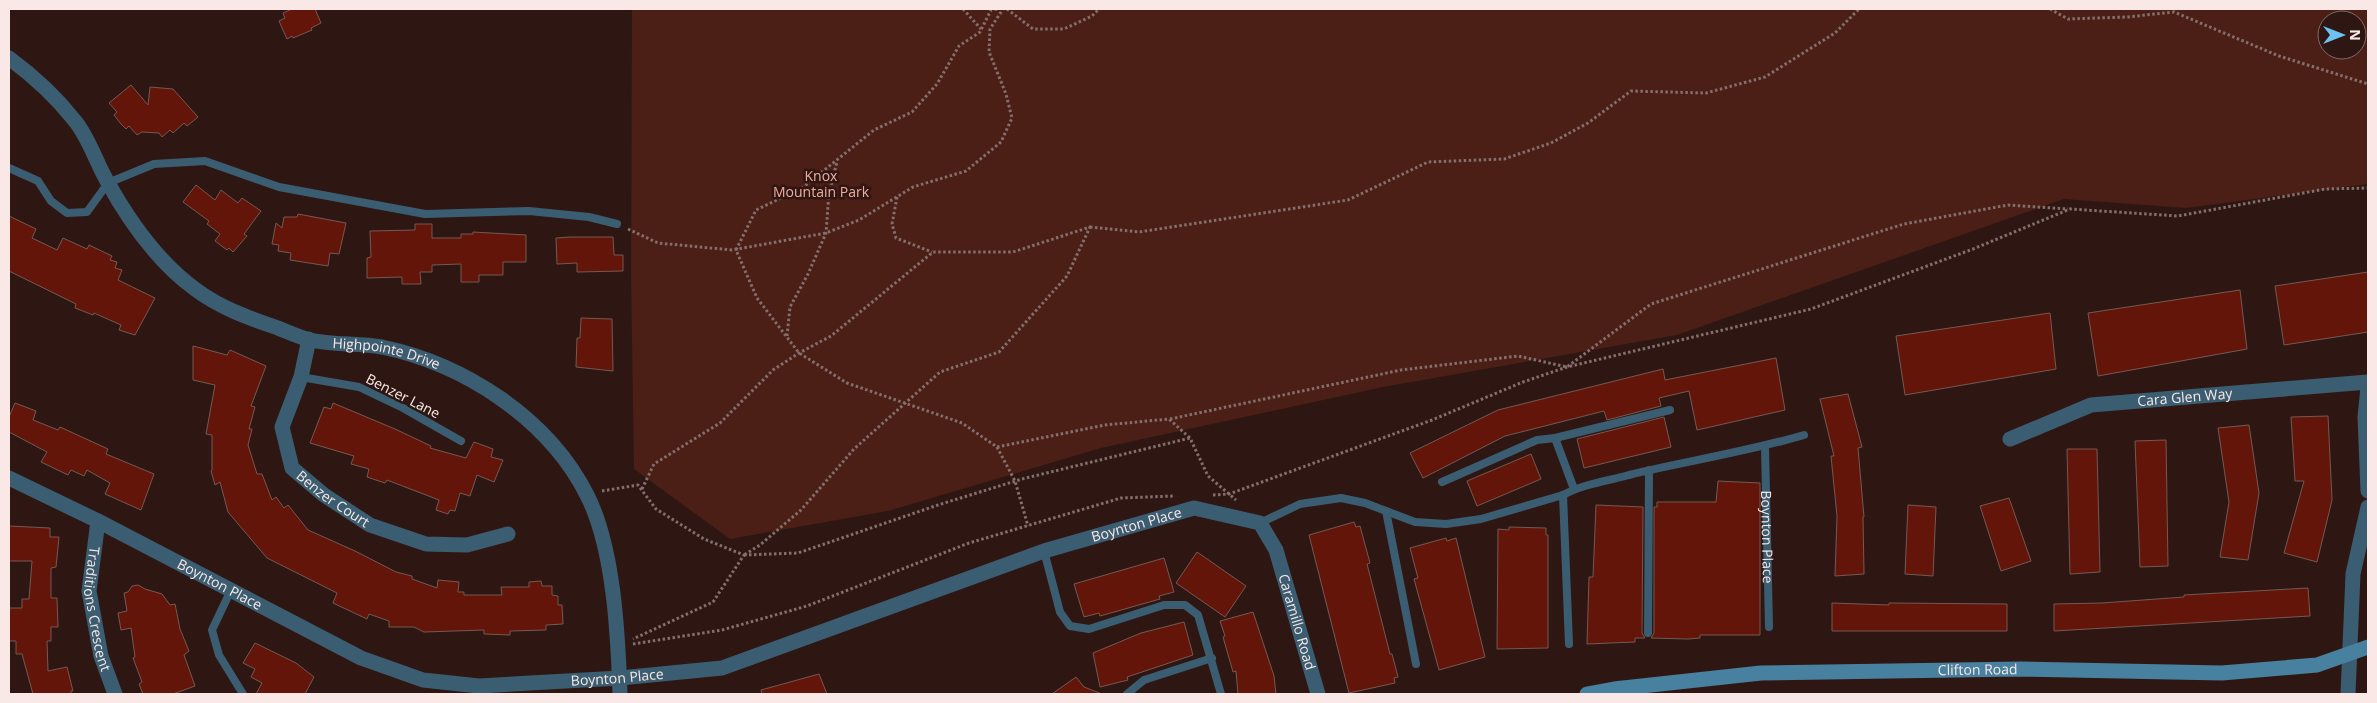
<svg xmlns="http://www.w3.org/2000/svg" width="2377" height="703" font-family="'Open Sans',sans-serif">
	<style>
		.green { fill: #4b1e16; fill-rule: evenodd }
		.building { fill: #641509; stroke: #745953 }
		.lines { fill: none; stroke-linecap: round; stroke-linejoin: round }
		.path { stroke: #846f6c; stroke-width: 3; stroke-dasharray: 2.5 2.5; stroke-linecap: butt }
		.lane { stroke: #3b5d71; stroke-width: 8 }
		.street { stroke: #3b5d71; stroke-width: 15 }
		.secondary { stroke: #4880a0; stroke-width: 15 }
		.labels { text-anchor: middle; stroke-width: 5; stroke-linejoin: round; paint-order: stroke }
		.park-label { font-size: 14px; fill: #f2ac9e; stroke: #2e1713 }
		.street-label { font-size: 14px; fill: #f9e8e5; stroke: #2e1713 }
	</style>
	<rect width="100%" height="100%" fill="#2e1713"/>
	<path class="green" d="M 632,9 L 2368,9 L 2368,184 L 2186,208 L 2064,199 L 1677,335 L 1383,387 L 1101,448 L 888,511 L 730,539 L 634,469 L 631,278 ZM 2327,20 L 2357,20 L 2357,50 L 2327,50 Z"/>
	<g class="building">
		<polygon points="292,9 315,9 321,23 311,28 312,30 293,38 292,36 287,39 279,21 285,18 283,13"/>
		<polygon points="131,85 148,105 150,87 173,89 198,117 187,126 184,123 173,133 170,130 162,137 159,133 142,132 137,135 129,126 126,129 121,124 114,115 117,112 109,103"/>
		<polygon points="196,185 215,200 221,190 238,203 242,198 261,211 244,234 247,236 233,252 229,248 227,250 215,241 220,234 207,224 209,221 183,202"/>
		<polygon points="298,214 346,223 339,254 330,253 328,266 290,260 291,253 278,251 279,245 272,244 276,223 282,228 284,217 297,217"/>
		<polygon points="9,216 36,229 32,238 57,250 63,238 87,249 89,245 112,256 110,260 117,262 115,268 122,270 118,280 155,298 135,335 119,330 121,325 94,313 93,315 75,308 76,304 9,271"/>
		<polygon points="415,224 432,224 432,238 461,238 461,234 473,234 473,232 526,235 526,262 503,262 503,275 479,275 479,282 461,282 461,264 432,265 432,272 420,272 421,284 402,284 402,277 367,278 367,258 371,257 370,231 415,230"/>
		<polygon points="570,237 613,237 614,255 623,255 623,271 577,272 577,263 557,264 556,238"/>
		<polygon points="2368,272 2368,332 2284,345 2275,286"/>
		<polygon points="2240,290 2247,349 2098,376 2088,313"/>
		<polygon points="2050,313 2056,369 1905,395 1896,336"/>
		<polygon points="581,318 612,319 613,371 576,367 577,338 580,338"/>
		<polygon points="193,346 227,355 230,350 266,366 251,406 255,407 249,429 252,429 248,445 257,474 262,474 272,500 276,497 284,508 288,505 308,530 355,551 396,572 412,576 412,579 437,588 438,580 459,582 458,592 464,592 464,595 502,595 501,587 529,587 529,582 541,581 542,586 552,586 552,595 558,596 558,605 562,605 563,624 546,625 546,630 510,631 510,635 484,634 484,630 424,632 414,627 389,627 389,621 369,614 367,619 333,603 337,593 267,558 228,512 220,482 215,485 211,471 212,470 212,435 206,434 215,385 193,380"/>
		<polygon points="1776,358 1785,410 1697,430 1689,391 1659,398 1661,406 1607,420 1604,411 1505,436 1423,478 1410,453 1498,410 1663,369 1665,380"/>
		<polygon points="1848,394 1862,447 1858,448 1864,517 1863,517 1864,574 1835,576 1837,516 1831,456 1834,456 1820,399"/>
		<polygon points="15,403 36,411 33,420 58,430 60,427 108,449 106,454 154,474 141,510 105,494 110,483 87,470 84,476 71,470 68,475 41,462 47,452 9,432 9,417"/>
		<polygon points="333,403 395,429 431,446 430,448 466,458 474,442 493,449 491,457 503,460 494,482 477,475 470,496 460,493 455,511 450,510 448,514 436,510 439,500 387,480 385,483 367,477 369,469 351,464 354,456 310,443 324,407 331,409"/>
		<polygon points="2328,416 2332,500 2317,562 2284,553 2304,481 2295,481 2291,417"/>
		<polygon points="1664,417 1671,447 1584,468 1577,439"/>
		<polygon points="2249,425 2259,493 2248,560 2220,557 2229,502 2218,428"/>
		<polygon points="2166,440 2168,566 2140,567 2135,441"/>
		<polygon points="2067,449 2097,449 2100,572 2070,574"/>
		<polygon points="1531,454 1541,479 1477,506 1467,481"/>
		<polygon points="1718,481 1760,483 1760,635 1700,635 1700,638 1688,639 1651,638 1654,633 1654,507 1657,507 1657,502 1716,502"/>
		<polygon points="2009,498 2031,561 2001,571 1980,506"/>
		<polygon points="1596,505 1643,507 1642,633 1645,638 1635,638 1635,642 1587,644 1589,577 1593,577"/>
		<polygon points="1908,505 1936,507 1933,576 1905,574"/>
		<polygon points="1354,522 1356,527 1360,526 1370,563 1367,564 1390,654 1392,654 1398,677 1394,678 1395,683 1349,693 1309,535"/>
		<polygon points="9,526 50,528 50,537 59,537 56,567 51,568 51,598 57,598 58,627 51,627 51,641 47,641 48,671 67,667 73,691 71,691 71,694 33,694 22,654 16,654 16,641 9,641 9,608 22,608 22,599 29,599 32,561 9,561"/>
		<polygon points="1509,527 1546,528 1546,535 1548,535 1548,648 1497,649 1498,529 1509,530"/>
		<polygon points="1446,538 1447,541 1456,538 1485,657 1439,670 1414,579 1418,578 1410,548"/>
		<polygon points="1197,552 1246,586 1225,617 1176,583"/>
		<polygon points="1164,558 1174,592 1159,596 1160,599 1100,616 1099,613 1084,617 1074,584"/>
		<polygon points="138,585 145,589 162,594 170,605 175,604 180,629 189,651 184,655 195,686 173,694 143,694 139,684 142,682 133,658 135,657 131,628 121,630 118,613 127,611 124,593 128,592 132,586"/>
		<polygon points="2308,588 2310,616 2054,631 2054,604 2102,603 2184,597 2184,595"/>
		<polygon points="1832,603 1889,605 1889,603 2007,604 2007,631 1832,631"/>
		<polygon points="1253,612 1274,676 1276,694 1238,694 1236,671 1233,672 1223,637 1225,636 1220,621"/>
		<polygon points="1184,622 1193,655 1127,677 1128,680 1100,687 1093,653 1141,633"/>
		<polygon points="255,643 296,663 314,677 305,694 256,694 262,683 251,677 255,669 243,663"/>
		<polygon points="819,674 827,694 762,694 761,690"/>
		<polygon points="1076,677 1084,687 1102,694 1052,694"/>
	</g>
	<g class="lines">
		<g class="path">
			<polyline points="963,9 981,29"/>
			<polyline points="997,9 991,10 980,32 959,46 937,84 912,112 874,130 802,188 756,210 736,250 757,298 799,353 847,383 962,423 997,447 1105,425 1169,419 1190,438 1208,476 1236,500"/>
			<polyline points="1007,9 1033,29 1064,29 1092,16 1099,9"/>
			<polyline points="2050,9 2068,19 2127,17 2174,12 2279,56 2368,84"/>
			<polyline points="897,197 892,224 896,238 932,252"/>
			<polyline points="1090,227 1139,232 1348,200 1428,162 1504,159 1551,143 1588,123 1631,91 1706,93 1765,77 1835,33 1859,9"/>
			<polyline points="628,229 658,243 732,250 826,233 859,220 913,187 966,171 1001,142 1012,118 1006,94 989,52 990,29 1003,9"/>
			<polyline points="787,336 790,307 808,274 826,233 829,193 837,162"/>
			<polyline points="1170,419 1401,370 1518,356 1567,367 1651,304 1904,224 2008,205 2068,209"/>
			<polyline points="997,447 1015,481 1028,526"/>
			<polyline points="642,489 654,464 720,423 773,370 799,353 831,336 933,252 1013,252 1090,227 1067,276 999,352 940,372 854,449 801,510 760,545 744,555"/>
			<polyline points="602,491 638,485 656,509 704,539 744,555 713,602 633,639"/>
			<polyline points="1213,495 1229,494 1432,420 1523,382 1567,367 1811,309 1973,249 2070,209 2178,216 2325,189 2368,188"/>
			<polyline points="744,555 798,553 938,505 1022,479 1190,438"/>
			<polyline points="633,644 722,630 807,606 969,543 1121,498 1174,496"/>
		</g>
		<g class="lane">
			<polyline points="9,168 38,181 51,201 67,213 87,212 108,183 154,164 205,161 279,187 425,214 529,211 589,217 617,224"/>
			<polyline points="301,377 359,387 403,408 461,441"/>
			<polyline points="1555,438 1670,410"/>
			<path id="s1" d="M 1765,447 L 1769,627"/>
			<polyline points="1442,482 1537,440 1555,438 1574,489"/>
			<polyline points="1563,495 1569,644"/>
			<polyline points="1386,511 1416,664"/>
			<path d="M 1260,523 L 1300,504 L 1341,498 L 1365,503 L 1415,522 L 1446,524 L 1481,519 L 1563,495 C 1583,484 1607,481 1629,475 C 1687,461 1746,452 1804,435"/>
			<polyline points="1044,551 1060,612 1070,626 1089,629 1164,605 1185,605 1198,615 1221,694"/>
			<polyline points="231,590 212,630 219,655 243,694"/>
			<polyline points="1648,633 1649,470"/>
			<polyline points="1127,694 1144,680 1212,658"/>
		</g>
		<g class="street">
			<path id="s2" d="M 9,58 C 32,75 57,98 75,121 C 89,138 96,162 107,181 C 129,221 158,262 195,289 C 220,308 249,318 278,328 C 288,332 299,337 310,340 C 333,345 358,343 382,347 C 464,364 548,418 587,495 C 614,548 618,635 620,694"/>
			<path id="s3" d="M 309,339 L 301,377 L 282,427 L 292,468 L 324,495 L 370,525 L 426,544 L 467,545 L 508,534"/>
			<polyline points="2368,387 2365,417 2368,491"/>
			<path id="s4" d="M 2010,439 L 2091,405 L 2368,382"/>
			<path id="s5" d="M 9,478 L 98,521 L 361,658 L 423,680 L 479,686 L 620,678 L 722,668 L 1044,551 L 1194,508 L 1260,523 L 1276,550 L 1318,694"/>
			<path id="s6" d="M 98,521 L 89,591 L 101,656 L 115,694"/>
			<polyline points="2348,694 2353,574 2368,507"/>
		</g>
		<path class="secondary" id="s7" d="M 1587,694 L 1614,689 L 1761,673 L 2020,669 L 2222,673 L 2317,665 L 2368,647"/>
	</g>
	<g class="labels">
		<g class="park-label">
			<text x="821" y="181">Knox<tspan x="821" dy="16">Mountain Park</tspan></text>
		</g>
		<g class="street-label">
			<text dy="5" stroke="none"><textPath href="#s2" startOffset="504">Highpointe Drive</textPath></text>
			<text transform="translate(403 396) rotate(27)" y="5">Benzer Lane</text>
			<text dy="5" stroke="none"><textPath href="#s4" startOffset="182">Cara Glen Way</textPath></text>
			<text dy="5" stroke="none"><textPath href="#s3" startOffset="186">Benzer Court</textPath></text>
			<text dy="5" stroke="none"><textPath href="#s5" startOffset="1200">Boynton Place</textPath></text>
			<text dy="5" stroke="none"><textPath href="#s1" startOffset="90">Boynton Place</textPath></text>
			<text dy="5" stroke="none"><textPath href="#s5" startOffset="236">Boynton Place</textPath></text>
			<text dy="5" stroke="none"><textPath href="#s6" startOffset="89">Traditions Crescent</textPath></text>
			<text dy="5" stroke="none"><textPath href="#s5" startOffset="1434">Caramillo Road</textPath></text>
			<text dy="5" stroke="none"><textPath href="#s7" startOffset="392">Clifton Road</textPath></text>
			<text dy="5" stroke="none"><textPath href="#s5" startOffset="656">Boynton Place</textPath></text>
		</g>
	</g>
	<rect width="2377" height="703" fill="none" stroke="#f9e8e5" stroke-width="20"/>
	<g transform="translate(2342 35) rotate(90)"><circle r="24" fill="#2e1713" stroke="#7f6b67"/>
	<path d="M0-4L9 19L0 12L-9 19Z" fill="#6dc2f3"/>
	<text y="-8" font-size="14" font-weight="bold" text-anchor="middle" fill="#f9e8e5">N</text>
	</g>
</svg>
